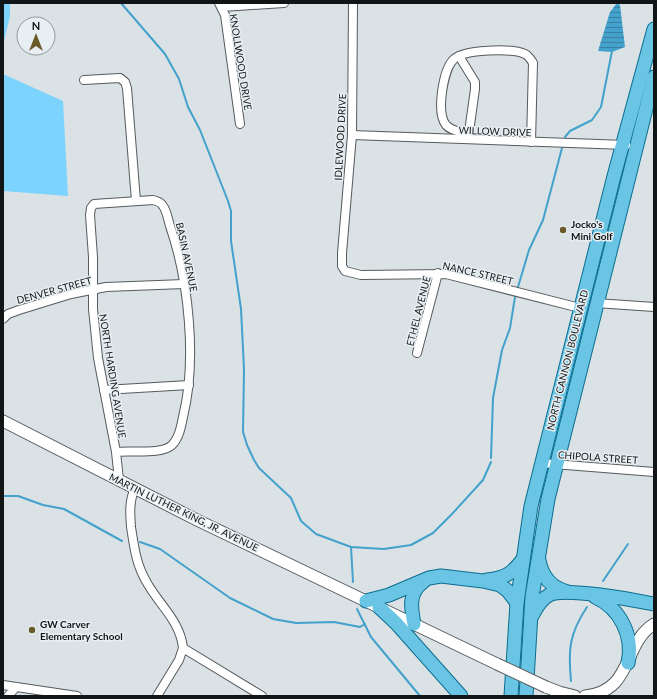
<svg xmlns="http://www.w3.org/2000/svg" width="657" height="699" font-family="Lato,sans-serif">
	<style>
		.grass { fill: #7cd3fe }
		.water { fill: url(#water-rules) }
		.lines { fill: none; stroke-linecap: round; stroke-linejoin: round }
		.stream { stroke: #43a1cb; stroke-width: 2 }
		.street-casing { stroke: #555b5e; stroke-width: 10 }
		.secondary-casing { stroke: #555b5e; stroke-width: 13 }
		.primary-casing { stroke: #0a6d8f; stroke-width: 15 }
		.street { stroke: #fff; stroke-width: 8 }
		.secondary { stroke: #fff; stroke-width: 11 }
		.primary { stroke: #6ac4e3; stroke-width: 13 }
		.secondary-bridge-casing { stroke: #555b5e; stroke-width: 13; stroke-linecap: butt }
		.secondary-bridge { stroke: #fff; stroke-width: 11 }
		.poi-dot { fill: #6a5a28; stroke: #e8eff3; stroke-width: 1.5 }
		.labels { text-anchor: middle; stroke-width: 3; stroke-linejoin: round; paint-order: stroke }
		.street-label { font-size: 10px; fill: #121516; stroke: #e8eff3 }
		.poi-label { font-size: 10px; font-weight: bold; fill: #121516; stroke: #e8eff3; text-anchor: start }
	</style>
	<defs>
		<pattern id="water-rules" width="6" height="5" patternUnits="userSpaceOnUse"><rect width="6" height="5" fill="#43a1cb"/><path d="M0 2.5h6" fill="none" stroke="#3782a4"/></pattern>
	</defs>
	<rect width="100%" height="100%" fill="#dae2e6"/>
	<g class="grass">
		<polygon points="3,3 10,3 10,16 3,45"/>
		<polygon points="3,74 63,101 68,196 3,191"/>
	</g>
	<polygon class="water" points="617,3 620,5 625,47 612,52 598,51 610,12"/>
	<g class="lines">
		<g class="stream">
			<polyline points="121,3 165,54 179,79 188,107 200,130 228,201 231,211 231,241 241,309 244,369 243,432 247,445 254,460 259,468 291,498 301,521 316,534 351,547 384,549 411,545 433,533 452,514 483,480 491,462"/>
			<polyline points="565,137 570,131 592,120 601,107 612,51"/>
			<polyline points="518,287 529,250 543,220 562,148"/>
			<polyline points="491,458 493,398 502,350 510,328 515,297"/>
			<polyline points="3,496 18,496 43,505 64,509 122,541"/>
			<polyline points="140,542 160,549 230,598 273,619 296,623 334,622 360,627 365,624"/>
			<polyline points="351,547 353,582"/>
			<polyline points="603,581 628,544"/>
			<polyline points="357,609 371,637 420,696"/>
			<path d="M 571,681 C 568,650 569,634 587,607"/>
		</g>
		<g class="street-casing">
			<g id="street">
				<polyline points="219,3 225,15 240,124"/>
				<polyline points="353,3 352,135 342,253 342,266 345,271 361,275 446,274 580,308"/>
				<polyline points="222,7 284,3"/>
				<polyline points="459,56 475,82 475,89 468,139"/>
				<polyline points="84,80 120,78 125,82 127,88 136,201"/>
				<path d="M 469,134 C 462,132 451,131 446,125 C 436,113 443,71 453,60 C 463,49 512,48 525,54 C 529,56 531,60 533,63 L 531,142"/>
				<polyline points="352,135 626,145"/>
				<polyline points="596,303 654,307"/>
				<polyline points="3,319 8,314 19,310 71,294 106,287 184,284"/>
				<polyline points="417,353 438,273"/>
				<polyline points="104,390 189,385"/>
				<path d="M 116,452 C 130,450 162,455 172,445 C 179,438 181,427 183,417 C 197,361 189,281 170,226 C 168,220 167,211 163,206 C 161,202 157,201 153,200 L 94,204 L 91,208 L 90,215 L 93,257 L 93,309 L 98,358 L 116,452 L 119,480"/>
				<polyline points="541,463 654,472"/>
				<path d="M 135,488 C 129,501 130,513 131,527 C 134,546 136,564 146,581 C 158,604 180,620 183,648 L 262,696"/>
				<polyline points="3,685 77,696"/>
				<polyline points="8,696 16,687"/>
				<polyline points="157,696 179,660 183,648"/>
			</g>
		</g>
		<g class="secondary-casing">
			<g id="secondary">
				<polyline points="3,421 197,520 497,664"/>
				<polyline points="546,687 559,692 575,696"/>
				<path d="M 585,696 C 634,691 622,644 654,624"/>
			</g>
		</g>
		<g class="primary-casing">
			<g id="primary">
				<path d="M 539,560 C 542,577 551,588 568,592"/>
				<path d="M 487,580 C 505,578 512,574 523,559"/>
				<path d="M 595,597 C 620,608 634,636 628,663"/>
				<polyline points="366,601 389,595 429,578 441,576 483,581 500,585 508,591 517,603"/>
				<polyline points="379,607 396,623 461,696"/>
				<path d="M 532,616 C 536,608 541,599 549,595 C 565,587 635,600 654,604"/>
				<path d="M 414,624 C 411,608 408,593 423,582"/>
				<polyline points="511,696 517,603 531,506 614,176 654,29"/>
				<polyline points="526,696 532,597 548,499 654,77"/>
			</g>
		</g>
		<use href="#street" class="street"/>
		<use href="#secondary" class="secondary"/>
		<use href="#primary" class="primary"/>
		<g class="secondary-bridge-casing">
			<polyline id="secondary-bridge" points="497,664 546,687"/>
		</g>
		<use href="#secondary-bridge" class="secondary-bridge"/>
	</g>
	<g class="poi-dot">
		<circle cx="563" cy="230" r="4"/>
		<circle cx="32" cy="630" r="4"/>
	</g>
	<g class="labels">
		<g class="street-label">
			<text transform="translate(241 62) rotate(81)" y="4">KNOLLWOOD DRIVE</text>
			<text transform="translate(495 131) rotate(2)" y="4">WILLOW DRIVE</text>
			<text transform="translate(340 137) rotate(-87)" y="4">IDLEWOOD DRIVE</text>
			<text transform="translate(187 257) rotate(78)" y="4">BASIN AVENUE</text>
			<text transform="translate(478 273) rotate(13)" y="4">NANCE STREET</text>
			<text transform="translate(54 290) rotate(-15)" y="4">DENVER STREET</text>
			<text transform="translate(418 311) rotate(-76)" y="4">ETHEL AVENUE</text>
			<text transform="translate(567 360) rotate(-76)" y="4">NORTH CANNON BOULEVARD</text>
			<text transform="translate(113 376) rotate(81)" y="4">NORTH HARDING AVENUE</text>
			<text transform="translate(598 457) rotate(4)" y="4">CHIPOLA STREET</text>
			<text transform="translate(184 512) rotate(26)" y="4">MARTIN LUTHER KING, JR. AVENUE</text>
		</g>
		<g class="poi-label">
			<text x="571" y="228">Jocko's<tspan x="571" dy="12">Mini Golf</tspan></text>
			<text x="40" y="628">GW Carver<tspan x="40" dy="12">Elementary School</tspan></text>
		</g>
	</g>
	<rect width="657" height="699" fill="none" stroke="#121516" stroke-width="8"/>
	<g transform="translate(36 36)"><circle r="19" fill="#e8eff3" stroke="#92989b"/>
	<path d="M0-3L7 15L0 10L-7 15Z" fill="#6a5a28"/>
	<text y="-6" font-size="11" font-weight="bold" text-anchor="middle" fill="#121516">N</text>
	</g>
</svg>
